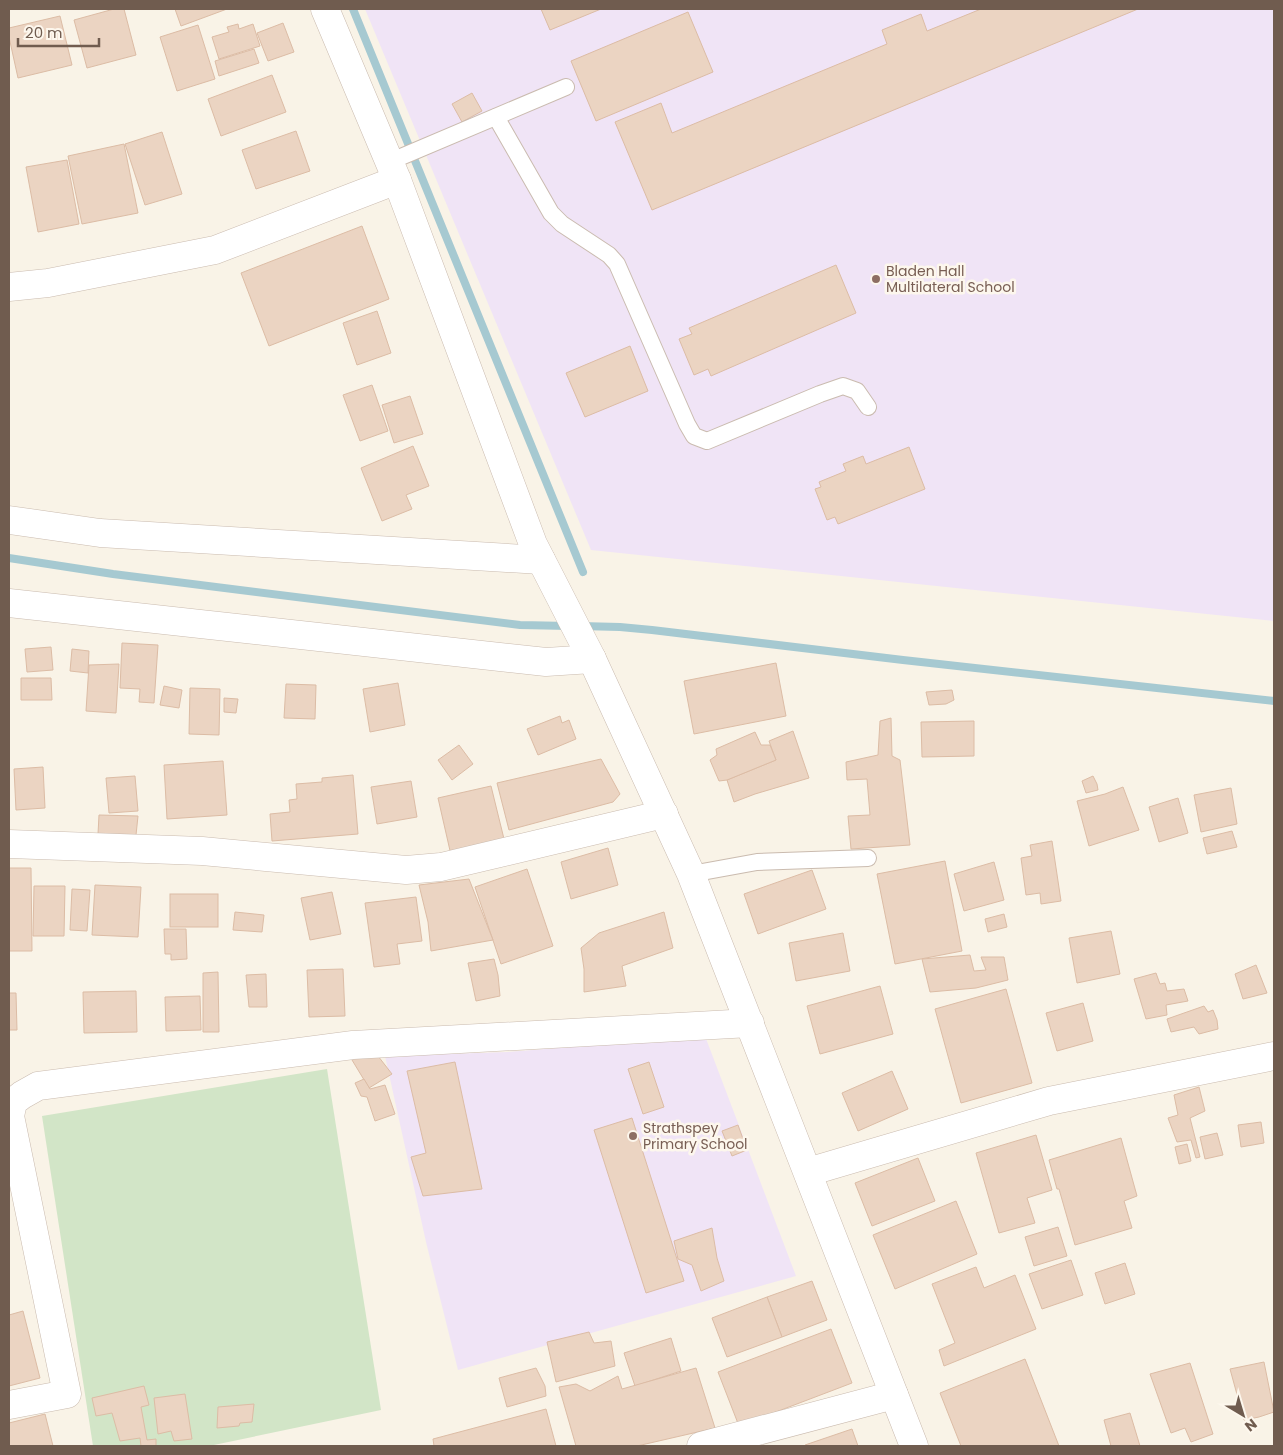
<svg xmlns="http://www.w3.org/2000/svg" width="1283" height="1455" font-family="Poppins,sans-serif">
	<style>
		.education { fill: #f0e4f6 }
		.green { fill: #d2e5c7 }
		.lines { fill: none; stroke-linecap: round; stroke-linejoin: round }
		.stream { stroke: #a6c9d1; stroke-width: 8 }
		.building { fill: #ebd4c2; stroke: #dcbca5 }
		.service-casing { stroke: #cabbaf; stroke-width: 18 }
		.minor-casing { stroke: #cabbaf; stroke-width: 29 }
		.service { stroke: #fff; stroke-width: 16 }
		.minor { stroke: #fff; stroke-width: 28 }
		.education-dot { fill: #8d6e63; stroke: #fdf7ed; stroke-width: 2 }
		.labels { text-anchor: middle; stroke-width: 5; stroke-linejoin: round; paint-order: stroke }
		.education-label { font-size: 14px; fill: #785e54; stroke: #fdf7ed; text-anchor: start }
	</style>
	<rect width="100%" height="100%" fill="#f9f3e7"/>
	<g class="education">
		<polygon points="365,9 1274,9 1274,621 591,550"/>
		<polygon points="705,1036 796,1276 458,1370 426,1242 385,1056 508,1052"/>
	</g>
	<polygon class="green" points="327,1069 381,1410 209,1446 93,1446 42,1116"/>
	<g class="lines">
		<g class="stream">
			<polyline points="353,9 583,572"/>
			<polyline points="9,558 113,574 520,625 569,626"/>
			<polyline points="580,626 620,627 652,630 903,660 1274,701"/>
		</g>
	</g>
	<g class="building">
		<polygon points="114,9 124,9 136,55 87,68 74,20"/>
		<polygon points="175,9 227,9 181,26"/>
		<polygon points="541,9 601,9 550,30"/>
		<polygon points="981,9 1138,9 652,210 615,122 661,103 672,133 887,44 882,30 921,14 927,31"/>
		<polygon points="688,12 713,72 596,121 571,61"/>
		<polygon points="60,16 72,65 18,78 9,37 9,28"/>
		<polygon points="283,23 294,52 268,61 257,33"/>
		<polygon points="238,24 239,29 253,24 260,46 219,59 212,37 229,32 227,27"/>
		<polygon points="198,25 215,79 177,91 160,37"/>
		<polygon points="254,49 259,63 219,76 215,61"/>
		<polygon points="272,75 286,112 221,136 208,99"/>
		<polygon points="472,93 482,111 462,122 452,104"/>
		<polygon points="296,131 310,171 256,189 242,150"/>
		<polygon points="162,132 182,194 145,205 125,144"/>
		<polygon points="124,144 138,213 82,224 68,156"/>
		<polygon points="67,160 79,224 38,232 26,167"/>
		<polygon points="362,226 389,299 269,346 241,273"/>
		<polygon points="836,265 856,313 711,376 708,369 694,375 679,339 692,334 689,328"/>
		<polygon points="377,311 391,353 357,365 343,323"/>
		<polygon points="630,346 648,391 585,417 566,373"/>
		<polygon points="372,385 388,431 360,441 343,395"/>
		<polygon points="410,396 423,434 394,443 382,405"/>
		<polygon points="413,446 429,486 406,495 412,509 382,521 361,468"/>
		<polygon points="909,447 925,489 838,524 835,517 827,520 815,489 821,487 819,482 846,471 843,464 863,456 866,464"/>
		<polygon points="122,643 158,645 154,703 139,702 140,689 120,688"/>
		<polygon points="51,647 53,670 27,672 25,649"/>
		<polygon points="72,649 89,651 88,673 70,671"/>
		<polygon points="776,663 786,716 694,734 684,681"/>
		<polygon points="119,664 116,713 86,711 89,665"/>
		<polygon points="21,678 51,678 52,700 21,700"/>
		<polygon points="398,683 405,725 370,732 363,689"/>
		<polygon points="286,684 316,685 315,719 284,718"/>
		<polygon points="164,686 182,690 179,708 160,705"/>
		<polygon points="190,688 220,689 219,735 189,734"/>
		<polygon points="952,690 954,700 946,704 929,705 926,692"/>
		<polygon points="224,698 238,699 236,713 224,712"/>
		<polygon points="560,716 562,723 569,720 576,739 538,755 527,729"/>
		<polygon points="891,718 892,756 900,760 910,845 851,849 848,816 870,815 867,779 847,780 846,762 878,755 880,721"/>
		<polygon points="974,721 974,756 922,757 921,722"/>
		<polygon points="793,731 809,778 755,794 734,802 727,780 776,760 769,741"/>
		<polygon points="755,732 761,745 770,745 776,760 727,780 719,781 710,760 717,755 716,749"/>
		<polygon points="459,745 473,764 452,780 438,760"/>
		<polygon points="601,759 620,794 613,802 509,830 497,783"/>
		<polygon points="223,761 227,815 167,819 164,765"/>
		<polygon points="43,767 45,808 16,810 14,769"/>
		<polygon points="353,775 358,834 272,841 270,814 290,812 289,800 297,799 296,784 322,782 322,778"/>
		<polygon points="135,776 138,811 109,813 106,778"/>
		<polygon points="1093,776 1097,784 1098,790 1086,793 1082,781"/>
		<polygon points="411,781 417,817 377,824 371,787"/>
		<polygon points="491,786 505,843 451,855 438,798"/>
		<polygon points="1123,787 1139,830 1089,846 1077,801 1105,794"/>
		<polygon points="1231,788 1237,824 1201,832 1194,795"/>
		<polygon points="1178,798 1188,833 1159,842 1149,807"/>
		<polygon points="99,815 138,816 136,835 98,834"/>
		<polygon points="1232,831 1237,847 1207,854 1203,838"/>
		<polygon points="1052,841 1061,901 1041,904 1040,893 1026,895 1021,858 1032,856 1030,845"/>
		<polygon points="608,848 618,885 571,899 561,862"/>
		<polygon points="945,861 962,951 895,964 877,874"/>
		<polygon points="994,862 1004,900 964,911 954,874"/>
		<polygon points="9,868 31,868 32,951 9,951"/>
		<polygon points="527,869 553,946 501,964 475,887"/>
		<polygon points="812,870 826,909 758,934 744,894"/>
		<polygon points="469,879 493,940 431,951 428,922 419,885"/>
		<polygon points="95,885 141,887 138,937 92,935"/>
		<polygon points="34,886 65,886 64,936 33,936"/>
		<polygon points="72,889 90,890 87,931 70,930"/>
		<polygon points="332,892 341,934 310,940 301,898"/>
		<rect x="170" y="894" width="48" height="33"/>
		<polygon points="416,897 422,941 397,944 400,964 374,967 365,903"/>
		<polygon points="235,912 264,915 262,932 233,930"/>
		<polygon points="664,912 673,948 622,966 626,986 584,992 584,969 581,948 599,933"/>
		<polygon points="1004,914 1007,927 988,932 985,919"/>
		<polygon points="164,929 186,929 187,959 171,960 171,954 165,954"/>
		<polygon points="1111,931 1120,974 1077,983 1069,938"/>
		<polygon points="843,933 850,971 796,981 789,943"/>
		<polygon points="970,955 974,971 986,970 981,957 1004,957 1008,980 976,988 930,992 922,959"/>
		<polygon points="494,959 498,975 500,996 476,1001 468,963"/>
		<polygon points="1256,965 1267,993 1243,999 1235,974"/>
		<polygon points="343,969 345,1016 309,1017 307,970"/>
		<polygon points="218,972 219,1032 203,1032 203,973"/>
		<polygon points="1156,973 1160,984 1165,983 1167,991 1184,989 1188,1001 1166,1005 1167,1015 1146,1019 1134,979"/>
		<polygon points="266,974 267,1007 249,1007 246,975"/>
		<polygon points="880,986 893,1034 820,1054 807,1006"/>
		<polygon points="1006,989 1032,1083 961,1103 935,1009"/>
		<polygon points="136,991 137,1032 84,1033 83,992"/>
		<polygon points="9,993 16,993 17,1030 9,1030"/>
		<polygon points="200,996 201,1030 166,1031 165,997"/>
		<polygon points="1083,1003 1093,1041 1057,1051 1046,1013"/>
		<polygon points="1204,1006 1208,1012 1213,1010 1217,1020 1218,1029 1199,1034 1194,1027 1171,1032 1167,1019"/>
		<polygon points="371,1047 392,1074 369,1088 352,1060"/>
		<polygon points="455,1062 482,1189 423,1196 411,1157 426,1153 407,1071"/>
		<polygon points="649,1062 664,1107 643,1114 628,1069"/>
		<polygon points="892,1071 908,1109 858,1131 842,1093"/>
		<polygon points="364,1079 370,1089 385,1085 395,1114 375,1121 367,1097 361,1096 355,1083"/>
		<polygon points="1199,1087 1205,1111 1190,1118 1200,1157 1196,1158 1191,1140 1177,1142 1168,1118 1178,1115 1174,1095"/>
		<polygon points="632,1118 684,1281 646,1293 594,1130"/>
		<polygon points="1261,1122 1264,1143 1241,1147 1238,1125"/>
		<polygon points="738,1125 747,1150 732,1156 722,1131"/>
		<polygon points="1217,1133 1223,1155 1205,1159 1200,1137"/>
		<polygon points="1036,1135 1052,1190 1027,1198 1035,1223 999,1233 976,1153"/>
		<polygon points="1121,1138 1137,1196 1124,1201 1132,1228 1075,1245 1059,1189 1057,1189 1049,1160"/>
		<polygon points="1187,1144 1191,1161 1179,1164 1175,1147"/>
		<polygon points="918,1158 935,1201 872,1226 855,1183"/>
		<polygon points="956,1201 977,1254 895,1289 873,1235"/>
		<polygon points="1058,1227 1067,1256 1034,1266 1025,1237"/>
		<polygon points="712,1228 717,1258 724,1281 701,1291 692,1265 678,1259 674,1241"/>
		<polygon points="1071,1260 1083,1295 1042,1309 1029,1274"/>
		<polygon points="1125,1263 1135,1294 1105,1304 1095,1273"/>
		<polygon points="976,1267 984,1288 1015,1275 1036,1329 944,1366 939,1350 955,1343 932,1284"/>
		<polygon points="812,1281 827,1320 782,1337 767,1297"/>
		<polygon points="767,1297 782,1337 727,1357 712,1318"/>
		<polygon points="23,1311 40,1378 9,1386 9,1315"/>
		<polygon points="831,1329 852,1383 739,1426 718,1372"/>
		<polygon points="589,1332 594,1343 611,1341 615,1366 556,1382 547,1342"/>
		<polygon points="671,1338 681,1371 635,1386 624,1353"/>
		<polygon points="1025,1359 1059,1446 961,1446 940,1393"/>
		<polygon points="1264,1362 1274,1412 1259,1417 1244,1420 1230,1369"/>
		<polygon points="1190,1363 1213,1434 1191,1442 1185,1428 1171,1433 1150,1374"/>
		<polygon points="536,1368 545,1386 546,1396 507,1407 499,1378"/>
		<polygon points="696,1368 715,1428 637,1446 576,1446 559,1387 576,1384 590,1391 618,1376 622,1389"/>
		<polygon points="144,1386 149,1405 141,1407 147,1440 156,1439 156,1446 141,1446 140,1438 120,1441 112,1413 96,1416 92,1398"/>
		<polygon points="185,1394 192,1439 174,1441 171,1431 158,1434 154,1398"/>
		<polygon points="254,1404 252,1422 240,1423 239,1426 217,1428 218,1407"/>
		<polygon points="546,1409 556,1446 434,1446 433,1439"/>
		<polygon points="1130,1413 1140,1446 1111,1446 1104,1420"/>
		<polygon points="45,1414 53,1446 9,1446 9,1423"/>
		<polygon points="852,1429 858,1446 805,1446 805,1445"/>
	</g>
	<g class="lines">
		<g class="service-casing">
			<g id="service">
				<polyline points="496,117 551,213 562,224 609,255 617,264 687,424 694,436 707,441 820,394 843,386 857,391 868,407"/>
				<polyline points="389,162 566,87"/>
				<polyline points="691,874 757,862 868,858"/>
			</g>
		</g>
		<g class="minor-casing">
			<g id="minor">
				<polyline points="325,9 397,180 533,544 592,659 691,874 914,1446"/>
				<polyline points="9,287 48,283 215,250 397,180"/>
				<polyline points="9,520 100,533 541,560"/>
				<polyline points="9,603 546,662 592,659"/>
				<polyline points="9,844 202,851 406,870 441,867 664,814"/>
				<polyline points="808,1172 1049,1101 1274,1056"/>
				<polyline points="9,1405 67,1394 10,1116 13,1102 22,1095 38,1086 353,1045 750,1023"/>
				<polyline points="701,1446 894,1395"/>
			</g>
		</g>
		<use href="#service" class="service"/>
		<use href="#minor" class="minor"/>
	</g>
	<g class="education-dot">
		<circle cx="876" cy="279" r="5"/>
		<circle cx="633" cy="1136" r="5"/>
	</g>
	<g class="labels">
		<g class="education-label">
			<text x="886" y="276">Bladen Hall<tspan x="886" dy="16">Multilateral School</tspan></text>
			<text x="643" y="1133">Strathspey<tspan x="643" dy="16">Primary School</tspan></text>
		</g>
	</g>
	<rect width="1283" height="1455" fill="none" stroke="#705c4f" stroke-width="20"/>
	<g transform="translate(1243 1415) rotate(142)" stroke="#fdf7ed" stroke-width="4" paint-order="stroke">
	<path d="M0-4L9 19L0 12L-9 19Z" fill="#705c4f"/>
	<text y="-8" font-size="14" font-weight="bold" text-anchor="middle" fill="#705c4f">N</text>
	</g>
	<path d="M18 38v8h81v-8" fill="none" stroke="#705c4f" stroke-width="2.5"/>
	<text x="25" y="38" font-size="15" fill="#705c4f" stroke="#fdf7ed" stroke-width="4" paint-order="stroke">20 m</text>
</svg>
